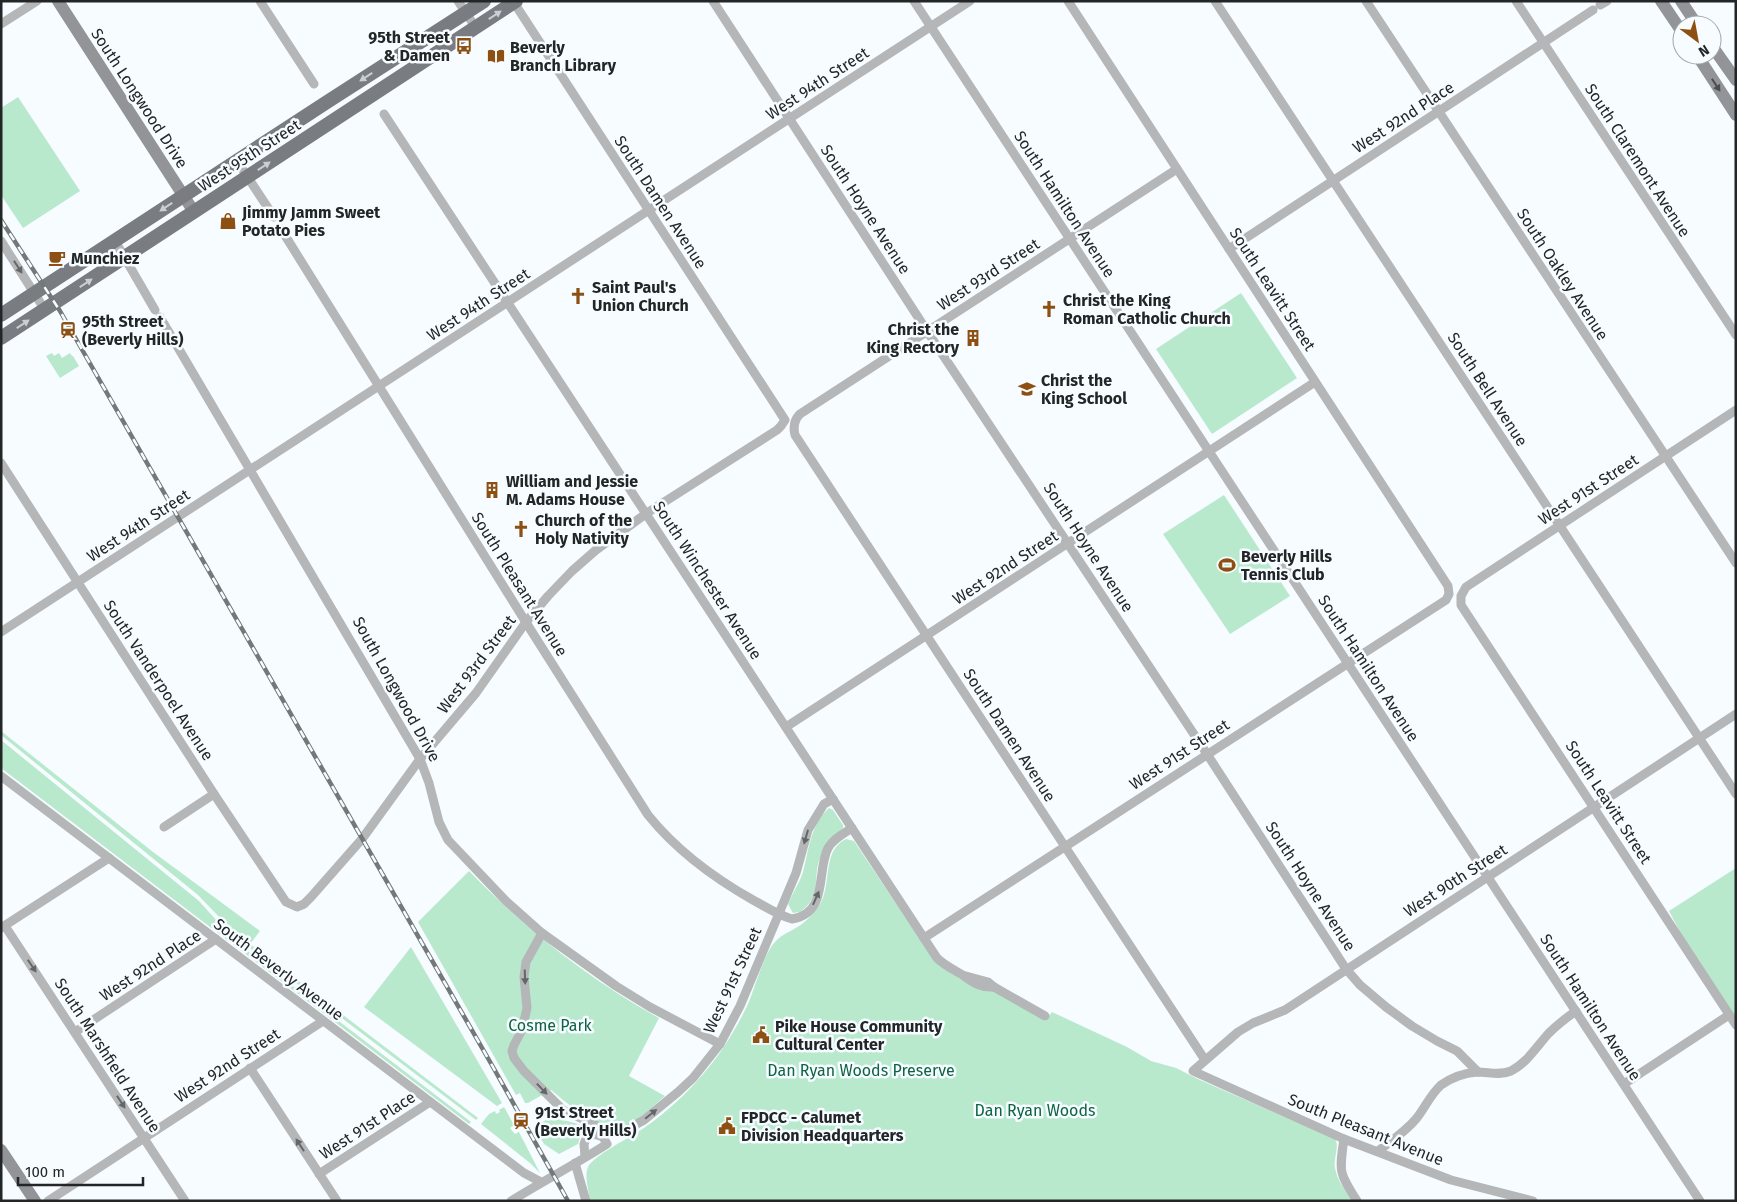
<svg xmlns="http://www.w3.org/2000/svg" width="1737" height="1202" font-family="'Fira Sans',sans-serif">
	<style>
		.green { fill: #b9e9cd }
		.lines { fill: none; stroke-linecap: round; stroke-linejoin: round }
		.street { stroke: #b4b6b8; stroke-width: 9 }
		.secondary { stroke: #929498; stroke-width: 12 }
		.primary { stroke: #797c81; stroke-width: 14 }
		.rail-casing { stroke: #737879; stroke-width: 4.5 }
		.rail { stroke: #f6fcff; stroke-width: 2.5; stroke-dasharray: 8; stroke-linecap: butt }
		.oneway { fill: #cacfd3 }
		.oneway2 { fill: #4a4c4f }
		.oneway3 { fill: #646768 }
		.labels { text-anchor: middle; stroke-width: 5; stroke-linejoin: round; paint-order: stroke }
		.poi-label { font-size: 16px; font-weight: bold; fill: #232627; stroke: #f6fcff; text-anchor: start }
		.street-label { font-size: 16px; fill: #232627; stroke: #f6fcff }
		.park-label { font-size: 16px; fill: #0f6340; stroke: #f6fcff }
	</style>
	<rect width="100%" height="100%" fill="#f6fcff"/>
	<g class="green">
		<polygon points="18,97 80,191 23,228 1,195 1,108"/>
		<polygon points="1241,293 1297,378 1212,434 1156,349"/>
		<polygon points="52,353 54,356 59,353 62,358 70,353 72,356 73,356 79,366 60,378 46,356"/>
		<polygon points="1224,495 1290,596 1230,634 1163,534"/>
		<polygon points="1,731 153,852 260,931 250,944 478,1118 476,1120 247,946 198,895 1,735"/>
		<polygon points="1,740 199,901 228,933 251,954 471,1122 469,1124 1,768"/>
		<path d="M 829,808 L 833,810 L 843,825 L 843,828 C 836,836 826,846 821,856 C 811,876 824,895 800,912 L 793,913 L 788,904 C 792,894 799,884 803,872 C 809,850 810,825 829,808 Z"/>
		<path d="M 846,839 L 854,841 L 933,959 L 998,992 L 1045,1021 L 1052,1012 L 1127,1047 L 1151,1061 L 1176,1068 L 1200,1080 L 1335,1139 C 1340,1147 1333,1158 1335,1168 C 1337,1180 1345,1190 1352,1201 L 590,1201 C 589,1191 584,1176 588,1167 C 593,1156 629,1138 641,1130 C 671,1110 698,1083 719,1054 C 730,1038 740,1021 748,1004 C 755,988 764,953 775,942 C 780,936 787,933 794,929 C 805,923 817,912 822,900 C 831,880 823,850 846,839 Z"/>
		<polygon points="1736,868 1736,1019 1685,941 1669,911"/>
		<path d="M 469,871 C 527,930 587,978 659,1018 L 629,1076 L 665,1096 C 652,1107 637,1123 621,1128 C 601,1134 566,1102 551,1090 L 528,1103 L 525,1103 L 520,1093 L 516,1095 L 418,922 Z"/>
		<polygon points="411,947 502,1103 497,1106 364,1007"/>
		<polygon points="504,1107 514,1125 510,1128 515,1134 519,1132 540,1173 530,1163 481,1124 489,1114 495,1111 496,1114 500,1112 499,1110"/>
		<path d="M 551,1117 L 575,1123 L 598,1131 C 587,1130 581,1133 578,1144 L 559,1154 L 544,1144 L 534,1127 Z"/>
	</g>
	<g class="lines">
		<g class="street">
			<polyline points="260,1 314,84"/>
			<polyline points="458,1 476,28"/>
			<polyline points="713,1 927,331 1207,754 1346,969 1360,985 1386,1007 1412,1026 1437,1041 1457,1051 1478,1072"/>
			<polyline points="914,1 1700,1201"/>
			<polyline points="1215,1 1736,794"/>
			<polyline points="1366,1 1736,563"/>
			<polyline points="1516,1 1736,335"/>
			<polyline points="1600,5 1607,1"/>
			<polyline points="1,24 37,1"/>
			<path d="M 384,114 L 937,958 C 945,966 955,970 964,976 C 974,983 981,988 994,987"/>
			<polyline points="237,161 274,217"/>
			<path d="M 1177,169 L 800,414 C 794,420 793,427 795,435 L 1205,1060"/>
			<path d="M 281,229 L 532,632 L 648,815 C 677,851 714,878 753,900 C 766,907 778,915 792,919 C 829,913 816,872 828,848 C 833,839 843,834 852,828"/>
			<polyline points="1,241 45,310"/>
			<polyline points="115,241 155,310"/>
			<polyline points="1229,249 1593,10"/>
			<polyline points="160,317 420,759 429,783 439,822 448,840 506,901 542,933 616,986 650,1007 720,1044"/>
			<polyline points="1736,410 1466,587 1461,596 1461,605 1736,1025"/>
			<polyline points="1,463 214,794 286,902 297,907 304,904 311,897 362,839 420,759 476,693 526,622 548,596 572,571 596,550 647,513 777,430 781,426 785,420 513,1"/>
			<polyline points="1,632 970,1"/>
			<polyline points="786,727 1315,382"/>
			<polyline points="1,776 524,1173 541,1182"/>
			<polyline points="164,827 214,794"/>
			<polyline points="5,926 185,1201"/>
			<polyline points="1,928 109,858"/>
			<polyline points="542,933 526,962 524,977 527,1008 522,1030 514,1045 512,1051 514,1058 524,1071 563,1110 608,1131 619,1133 626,1130 644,1120 678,1092 693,1078 720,1044 740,1006 796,873 808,830 824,804 833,799"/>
			<polyline points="924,938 1446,600 1449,594 1448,586 1068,1"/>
			<polyline points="966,976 988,982 994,987 1045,1016"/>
			<polyline points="75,1032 216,939"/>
			<polyline points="250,1068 337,1201"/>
			<polyline points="1624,1084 1729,1015"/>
			<path d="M 1344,1139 C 1339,1172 1339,1173 1357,1201"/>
			<path d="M 1378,1151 C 1391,1141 1405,1132 1416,1119 C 1425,1108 1430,1095 1441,1085 C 1451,1078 1464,1073 1477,1072 C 1489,1072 1499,1076 1511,1071 C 1527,1063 1537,1046 1549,1033 C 1557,1025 1566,1018 1576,1011"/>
			<polyline points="575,1163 586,1201"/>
			<polyline points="319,1174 430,1102"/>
			<polyline points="48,1201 323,1021"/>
			<path d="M 511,1201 C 543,1181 576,1164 607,1144 L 603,1137 L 594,1134 L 586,1139 L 584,1144 L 585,1157"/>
			<polyline points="1533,1201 1451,1180 1344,1139 1193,1071 1238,1032 1253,1023 1285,1010 1736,714"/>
		</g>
		<g class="secondary">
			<polyline points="58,1 194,212"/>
			<polyline points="1661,1 1682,32"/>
			<polyline points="1681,1 1697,25"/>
			<polyline points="1712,46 1736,80"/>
			<polyline points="1697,55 1736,115"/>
			<polyline points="1,1150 35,1201"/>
		</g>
		<g class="primary">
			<polyline points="1,315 327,102 484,1"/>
			<polyline points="1,338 516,1"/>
		</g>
		<g class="rail-casing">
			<polyline id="rail" points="1,220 60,311 84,353 493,1067 568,1201"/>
		</g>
		<use href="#rail" class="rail"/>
	</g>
	<defs><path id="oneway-solid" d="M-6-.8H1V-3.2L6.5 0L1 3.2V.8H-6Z" transform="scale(1.25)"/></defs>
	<g class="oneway">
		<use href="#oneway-solid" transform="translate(495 15) rotate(-33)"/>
		<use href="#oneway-solid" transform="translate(366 77) rotate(147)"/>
		<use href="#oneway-solid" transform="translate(264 166) rotate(-33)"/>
		<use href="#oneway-solid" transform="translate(166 207) rotate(147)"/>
		<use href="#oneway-solid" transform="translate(86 283) rotate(-33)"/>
		<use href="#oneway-solid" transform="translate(23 324) rotate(-33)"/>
	</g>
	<use class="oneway2" href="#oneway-solid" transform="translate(1716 85) rotate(57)"/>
	<g class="oneway3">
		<use href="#oneway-solid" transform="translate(18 267) rotate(57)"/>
		<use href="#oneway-solid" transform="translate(806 837) rotate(106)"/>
		<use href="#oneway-solid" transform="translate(816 898) rotate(-66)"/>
		<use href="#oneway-solid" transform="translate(32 966) rotate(56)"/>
		<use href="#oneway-solid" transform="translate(525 977) rotate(88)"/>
		<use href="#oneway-solid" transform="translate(542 1089) rotate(46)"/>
		<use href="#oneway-solid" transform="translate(121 1102) rotate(57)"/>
		<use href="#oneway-solid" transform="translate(651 1114) rotate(-39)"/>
		<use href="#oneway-solid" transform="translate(300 1145) rotate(-123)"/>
	</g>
	<defs>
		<g id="bus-bare" transform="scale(1.35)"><path d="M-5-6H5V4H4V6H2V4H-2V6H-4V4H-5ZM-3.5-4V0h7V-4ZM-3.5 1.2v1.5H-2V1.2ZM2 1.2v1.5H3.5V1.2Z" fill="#8d5012" stroke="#f6fcff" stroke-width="2.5" paint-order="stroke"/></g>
		<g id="library-bare" transform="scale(1.35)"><path d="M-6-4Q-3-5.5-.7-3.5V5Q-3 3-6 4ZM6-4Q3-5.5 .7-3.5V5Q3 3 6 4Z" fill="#8d5012" stroke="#f6fcff" stroke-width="2.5" paint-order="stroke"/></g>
		<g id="shop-bare" transform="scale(1.35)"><path d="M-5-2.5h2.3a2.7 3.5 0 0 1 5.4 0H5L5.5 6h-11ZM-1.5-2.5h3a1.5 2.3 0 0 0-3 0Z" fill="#8d5012" stroke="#f6fcff" stroke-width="2.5" paint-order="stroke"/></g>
		<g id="cafe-bare" transform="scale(1.35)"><path d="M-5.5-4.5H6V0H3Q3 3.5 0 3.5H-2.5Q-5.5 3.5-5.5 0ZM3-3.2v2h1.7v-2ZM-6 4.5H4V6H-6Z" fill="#8d5012" stroke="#f6fcff" stroke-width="2.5" paint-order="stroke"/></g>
		<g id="church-bare" transform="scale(1.35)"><path d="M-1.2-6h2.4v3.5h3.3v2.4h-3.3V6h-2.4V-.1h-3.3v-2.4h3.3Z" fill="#8d5012" stroke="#f6fcff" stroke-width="2.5" paint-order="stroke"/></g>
		<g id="station-bare" transform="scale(1.35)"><path d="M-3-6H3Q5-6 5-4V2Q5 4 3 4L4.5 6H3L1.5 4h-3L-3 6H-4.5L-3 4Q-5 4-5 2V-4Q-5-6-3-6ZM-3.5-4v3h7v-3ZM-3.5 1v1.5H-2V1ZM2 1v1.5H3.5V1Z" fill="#8d5012" stroke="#f6fcff" stroke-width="2.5" paint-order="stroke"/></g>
		<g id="building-bare" transform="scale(1.35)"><path d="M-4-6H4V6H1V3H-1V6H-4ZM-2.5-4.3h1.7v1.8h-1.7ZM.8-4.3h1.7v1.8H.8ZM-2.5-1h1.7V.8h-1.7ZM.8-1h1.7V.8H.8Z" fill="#8d5012" stroke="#f6fcff" stroke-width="2.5" paint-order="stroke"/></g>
		<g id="school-bare" transform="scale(1.35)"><path d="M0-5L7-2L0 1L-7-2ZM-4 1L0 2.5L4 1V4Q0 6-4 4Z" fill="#8d5012" stroke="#f6fcff" stroke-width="2.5" paint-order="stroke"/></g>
		<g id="stadium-bare" transform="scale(1.35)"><path d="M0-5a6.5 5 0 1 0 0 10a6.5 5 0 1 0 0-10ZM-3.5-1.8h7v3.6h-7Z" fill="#8d5012" stroke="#f6fcff" stroke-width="2.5" paint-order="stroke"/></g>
		<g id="civic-bare" transform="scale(1.35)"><path d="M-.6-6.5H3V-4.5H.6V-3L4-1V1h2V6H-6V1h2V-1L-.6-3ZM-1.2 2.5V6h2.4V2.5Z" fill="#8d5012" stroke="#f6fcff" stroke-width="2.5" paint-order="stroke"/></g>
	</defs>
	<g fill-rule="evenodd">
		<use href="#bus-bare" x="464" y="46"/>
		<use href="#library-bare" x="496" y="56"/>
		<use href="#shop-bare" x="228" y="221"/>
		<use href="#cafe-bare" x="57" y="258"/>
		<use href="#church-bare" x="578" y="296"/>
		<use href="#church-bare" x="1049" y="309"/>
		<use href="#station-bare" x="68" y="330"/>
		<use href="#building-bare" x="973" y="338"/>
		<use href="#school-bare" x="1027" y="389"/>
		<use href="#building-bare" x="492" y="490"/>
		<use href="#church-bare" x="521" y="529"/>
		<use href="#stadium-bare" x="1227" y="565"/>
		<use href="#civic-bare" x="761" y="1035"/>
		<use href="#station-bare" x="521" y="1121"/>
		<use href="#civic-bare" x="727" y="1126"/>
	</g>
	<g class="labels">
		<g class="poi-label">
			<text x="450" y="43" text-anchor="end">95th Street<tspan x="450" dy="18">&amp; Damen</tspan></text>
			<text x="510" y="53">Beverly<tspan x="510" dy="18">Branch Library</tspan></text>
			<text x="242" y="218">Jimmy Jamm Sweet<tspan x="242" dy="18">Potato Pies</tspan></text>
			<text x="71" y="264">Munchiez</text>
			<text x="592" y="293">Saint Paul's<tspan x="592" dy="18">Union Church</tspan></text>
			<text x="1063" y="306">Christ the King<tspan x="1063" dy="18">Roman Catholic Church</tspan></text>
			<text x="82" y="327">95th Street<tspan x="82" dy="18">(Beverly Hills)</tspan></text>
			<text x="959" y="335" text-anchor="end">Christ the<tspan x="959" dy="18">King Rectory</tspan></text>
			<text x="1041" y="386">Christ the<tspan x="1041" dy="18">King School</tspan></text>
			<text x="506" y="487">William and Jessie<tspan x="506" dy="18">M. Adams House</tspan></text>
			<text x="535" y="526">Church of the<tspan x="535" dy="18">Holy Nativity</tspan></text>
			<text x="1241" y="562">Beverly Hills<tspan x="1241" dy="18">Tennis Club</tspan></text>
			<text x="775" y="1032">Pike House Community<tspan x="775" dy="18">Cultural Center</tspan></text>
			<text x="535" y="1118">91st Street<tspan x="535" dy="18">(Beverly Hills)</tspan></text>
			<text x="741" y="1123">FPDCC - Calumet<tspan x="741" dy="18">Division Headquarters</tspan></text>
		</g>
		<g class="street-label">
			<text transform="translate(817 83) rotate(-33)" y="6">West 94th Street</text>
			<text transform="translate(140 98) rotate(57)" y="6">South Longwood Drive</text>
			<text transform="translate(1403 117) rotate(-33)" y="6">West 92nd Place</text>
			<text transform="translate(249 155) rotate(-33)" y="6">West 95th Street</text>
			<text transform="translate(1638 160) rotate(57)" y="6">South Claremont Avenue</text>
			<text transform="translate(661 202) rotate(57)" y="6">South Damen Avenue</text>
			<text transform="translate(1065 204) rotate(57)" y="6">South Hamilton Avenue</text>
			<text transform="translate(866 209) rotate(57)" y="6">South Hoyne Avenue</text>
			<text transform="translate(988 274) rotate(-33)" y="6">West 93rd Street</text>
			<text transform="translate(1563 274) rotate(57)" y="6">South Oakley Avenue</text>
			<text transform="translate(1273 289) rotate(57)" y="6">South Leavitt Street</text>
			<text transform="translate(478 304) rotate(-33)" y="6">West 94th Street</text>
			<text transform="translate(1488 389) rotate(57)" y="6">South Bell Avenue</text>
			<text transform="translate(1588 489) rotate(-33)" y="6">West 91st Street</text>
			<text transform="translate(138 525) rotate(-33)" y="6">West 94th Street</text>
			<text transform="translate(1089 547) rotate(57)" y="6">South Hoyne Avenue</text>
			<text transform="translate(1005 567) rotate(-33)" y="6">West 92nd Street</text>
			<text transform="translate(708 580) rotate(57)" y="6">South Winchester Avenue</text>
			<text transform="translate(520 584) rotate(58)" y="6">South Pleasant Avenue</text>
			<text transform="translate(476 664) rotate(-53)" y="6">West 93rd Street</text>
			<text transform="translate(1369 668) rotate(57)" y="6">South Hamilton Avenue</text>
			<text transform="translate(159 680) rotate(57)" y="6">South Vanderpoel Avenue</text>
			<text transform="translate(397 689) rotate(61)" y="6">South Longwood Drive</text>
			<text transform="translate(1010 735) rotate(57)" y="6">South Damen Avenue</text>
			<text transform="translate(1179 754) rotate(-33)" y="6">West 91st Street</text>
			<text transform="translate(1609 802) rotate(57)" y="6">South Leavitt Street</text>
			<text transform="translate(1455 880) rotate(-33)" y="6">West 90th Street</text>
			<text transform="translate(1311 886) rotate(57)" y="6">South Hoyne Avenue</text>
			<text transform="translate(150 965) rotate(-33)" y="6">West 92nd Place</text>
			<text transform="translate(279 969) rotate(37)" y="6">South Beverly Avenue</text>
			<text transform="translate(732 980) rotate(-65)" y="6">West 91st Street</text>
			<text transform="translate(1591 1007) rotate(57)" y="6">South Hamilton Avenue</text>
			<text transform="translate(108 1055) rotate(57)" y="6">South Marshfield Avenue</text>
			<text transform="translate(227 1065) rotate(-33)" y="6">West 92nd Street</text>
			<text transform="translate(367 1125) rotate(-33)" y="6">West 91st Place</text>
			<text transform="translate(1366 1129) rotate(22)" y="6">South Pleasant Avenue</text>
		</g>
		<g class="park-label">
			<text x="550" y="1031">Cosme Park</text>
			<text x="861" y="1076">Dan Ryan Woods Preserve</text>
			<text x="1035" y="1116">Dan Ryan Woods</text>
		</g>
	</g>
	<rect width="1737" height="1202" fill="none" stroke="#232627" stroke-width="5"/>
	<g transform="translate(1697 40) rotate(148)"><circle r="24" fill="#f6fcff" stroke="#a2a6a9"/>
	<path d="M0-4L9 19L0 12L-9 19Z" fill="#8d5012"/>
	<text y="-8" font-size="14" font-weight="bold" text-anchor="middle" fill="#232627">N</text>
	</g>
	<path d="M18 1177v8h125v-8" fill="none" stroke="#232627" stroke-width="2.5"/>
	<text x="25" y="1177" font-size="15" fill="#232627" stroke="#f6fcff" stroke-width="4" paint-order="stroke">100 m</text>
</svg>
